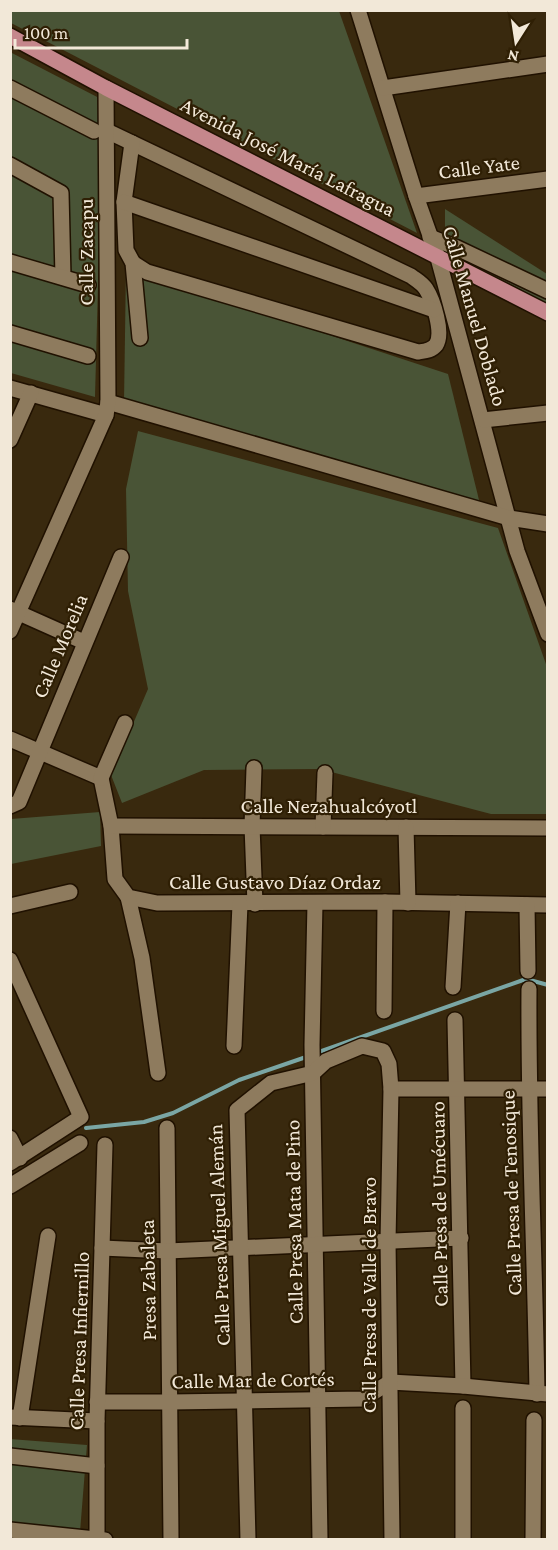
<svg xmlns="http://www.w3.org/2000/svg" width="558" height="1550" font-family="'Crimson Pro',serif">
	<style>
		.green { fill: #495436 }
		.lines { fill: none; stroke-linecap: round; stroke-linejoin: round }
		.stream { stroke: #7aa6a4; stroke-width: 4 }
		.minor-casing { stroke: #201100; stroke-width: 18 }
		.major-casing { stroke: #201100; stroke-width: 18 }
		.minor { stroke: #8e7b5e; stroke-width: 15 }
		.major { stroke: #c5878c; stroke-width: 15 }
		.labels { text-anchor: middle; stroke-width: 4.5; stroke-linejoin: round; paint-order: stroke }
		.street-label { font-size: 21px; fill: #f2e8d8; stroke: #2f1f04 }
	</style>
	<rect width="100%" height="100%" fill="#39290e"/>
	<g class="green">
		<polygon points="10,11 339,11 417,233 11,23"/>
		<polygon points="10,52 103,100 95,397 11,373"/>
		<polygon points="445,209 547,274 547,310 445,258"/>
		<polygon points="126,268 448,374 480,504 124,402"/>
		<polygon points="138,431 498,528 547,667 547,814 491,814 320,769 204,770 122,803 111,775 148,689 128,591 126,489"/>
		<polygon points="100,812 101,846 11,864 11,819"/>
		<polygon points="10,1439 87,1445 80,1532 11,1527"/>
	</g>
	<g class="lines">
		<g class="stream">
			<polyline points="316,1053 526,979 548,985"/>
			<polyline points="86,1128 144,1122 173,1113 239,1080 309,1056"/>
		</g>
		<g class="minor-casing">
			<g id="minor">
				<polyline points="358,10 416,196 438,258 517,551 548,634"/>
				<polyline points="10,88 94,131"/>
				<polyline points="383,88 548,64"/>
				<path d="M 107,131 L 411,276 C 416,280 422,283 426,289 C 433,300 444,333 436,345 C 431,351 425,351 418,352 L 147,272 L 133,263"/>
				<polyline points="132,143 124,202 126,250 133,263 140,338"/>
				<polyline points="10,165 61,193 63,277"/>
				<polyline points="416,196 548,179"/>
				<polyline points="124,202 434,310"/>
				<polyline points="430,237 455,247 548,291"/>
				<polyline points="10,262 88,285"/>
				<polyline points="10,333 88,356"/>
				<polyline points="10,388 106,415"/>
				<polyline points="108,402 509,518 548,524"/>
				<polyline points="483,420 548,413"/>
				<polyline points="10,440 31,393"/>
				<polyline points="10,609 84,642"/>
				<polyline points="10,631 106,415 108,402 106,88"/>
				<polyline points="10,739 101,778"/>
				<polyline points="254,768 252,826 255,904"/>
				<polyline points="101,778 111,826 115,879 128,897 157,903 385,902 548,905"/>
				<polyline points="101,778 125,723"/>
				<polyline points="10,806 19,802 121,557"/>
				<polyline points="111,826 548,828"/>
				<polyline points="323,827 325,773"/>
				<polyline points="406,827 408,903"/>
				<polyline points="128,897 142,958 158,1073"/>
				<polyline points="315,903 312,1045 320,1540"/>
				<polyline points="527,905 528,971"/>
				<polyline points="10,906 70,892"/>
				<polyline points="10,960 81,1117 10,1163"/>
				<polyline points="453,987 458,903"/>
				<path d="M 529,989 C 528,1125 535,1259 537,1394"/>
				<polyline points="384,1011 385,902"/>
				<polyline points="455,1020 463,1386"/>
				<polyline points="234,1046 240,904"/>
				<polyline points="391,1089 548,1089"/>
				<polyline points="167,1128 171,1540"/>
				<polyline points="10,1138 20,1158"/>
				<polyline points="10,1186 80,1143"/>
				<polyline points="102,1248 168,1251 461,1238"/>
				<polyline points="97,1402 170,1402 363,1399 390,1382 463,1386 548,1394"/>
				<polyline points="463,1408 463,1540"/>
				<polyline points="10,1417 97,1421"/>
				<polyline points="20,1418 48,1236"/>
				<polyline points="10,1456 97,1466"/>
				<polyline points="10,1530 105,1540"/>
				<polyline points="97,1538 97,1421 105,1145"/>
				<polyline points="248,1540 237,1110 271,1083 313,1073 326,1061 362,1046 383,1051 389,1064 391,1089 388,1241 392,1540"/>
				<polyline points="533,1540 534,1420"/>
			</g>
		</g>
		<g class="major-casing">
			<polyline id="major" points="10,36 106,88 548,313"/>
		</g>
		<use href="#minor" class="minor"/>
		<use href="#major" class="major"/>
	</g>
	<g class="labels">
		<g class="street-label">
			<text transform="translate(288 157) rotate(27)" y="7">Avenida José María Lafragua</text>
			<text transform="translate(479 167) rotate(-7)" y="7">Calle Yate</text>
			<text transform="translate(86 252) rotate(-90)" y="7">Calle Zacapu</text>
			<text transform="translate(475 316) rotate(74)" y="7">Calle Manuel Doblado</text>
			<text transform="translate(60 646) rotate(-67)" y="7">Calle Morelia</text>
			<text x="329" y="813">Calle Nezahualcóyotl</text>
			<text x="275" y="889">Calle Gustavo Díaz Ordaz</text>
			<text transform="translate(511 1193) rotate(-92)" y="7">Calle Presa de Tenosique</text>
			<text transform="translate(439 1204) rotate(-91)" y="7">Calle Presa de Umécuaro</text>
			<text transform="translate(294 1222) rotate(-91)" y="7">Calle Presa Mata de Pino</text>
			<text transform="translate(219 1235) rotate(-92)" y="7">Calle Presa Miguel Alemán</text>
			<text transform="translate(148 1280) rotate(-91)" y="7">Presa Zabaleta</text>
			<text transform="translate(369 1295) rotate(-90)" y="7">Calle Presa de Valle de Bravo</text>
			<text transform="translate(79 1341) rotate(-88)" y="7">Calle Presa Infiernillo</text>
			<text transform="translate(253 1380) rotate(-1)" y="7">Calle Mar de Cortés</text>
		</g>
	</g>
	<rect width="558" height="1550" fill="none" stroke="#f2e8d8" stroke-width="24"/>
	<g transform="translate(516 42) rotate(192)" stroke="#2f1f04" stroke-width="4.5" paint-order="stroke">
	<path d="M0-4.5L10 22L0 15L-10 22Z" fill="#f2e8d8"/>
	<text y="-9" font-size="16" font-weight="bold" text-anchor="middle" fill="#f2e8d8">N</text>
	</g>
	<path d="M15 39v9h172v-9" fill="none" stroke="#f2e8d8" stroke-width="3"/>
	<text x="24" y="39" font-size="18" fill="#f2e8d8" stroke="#2f1f04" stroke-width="4.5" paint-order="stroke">100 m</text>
</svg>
